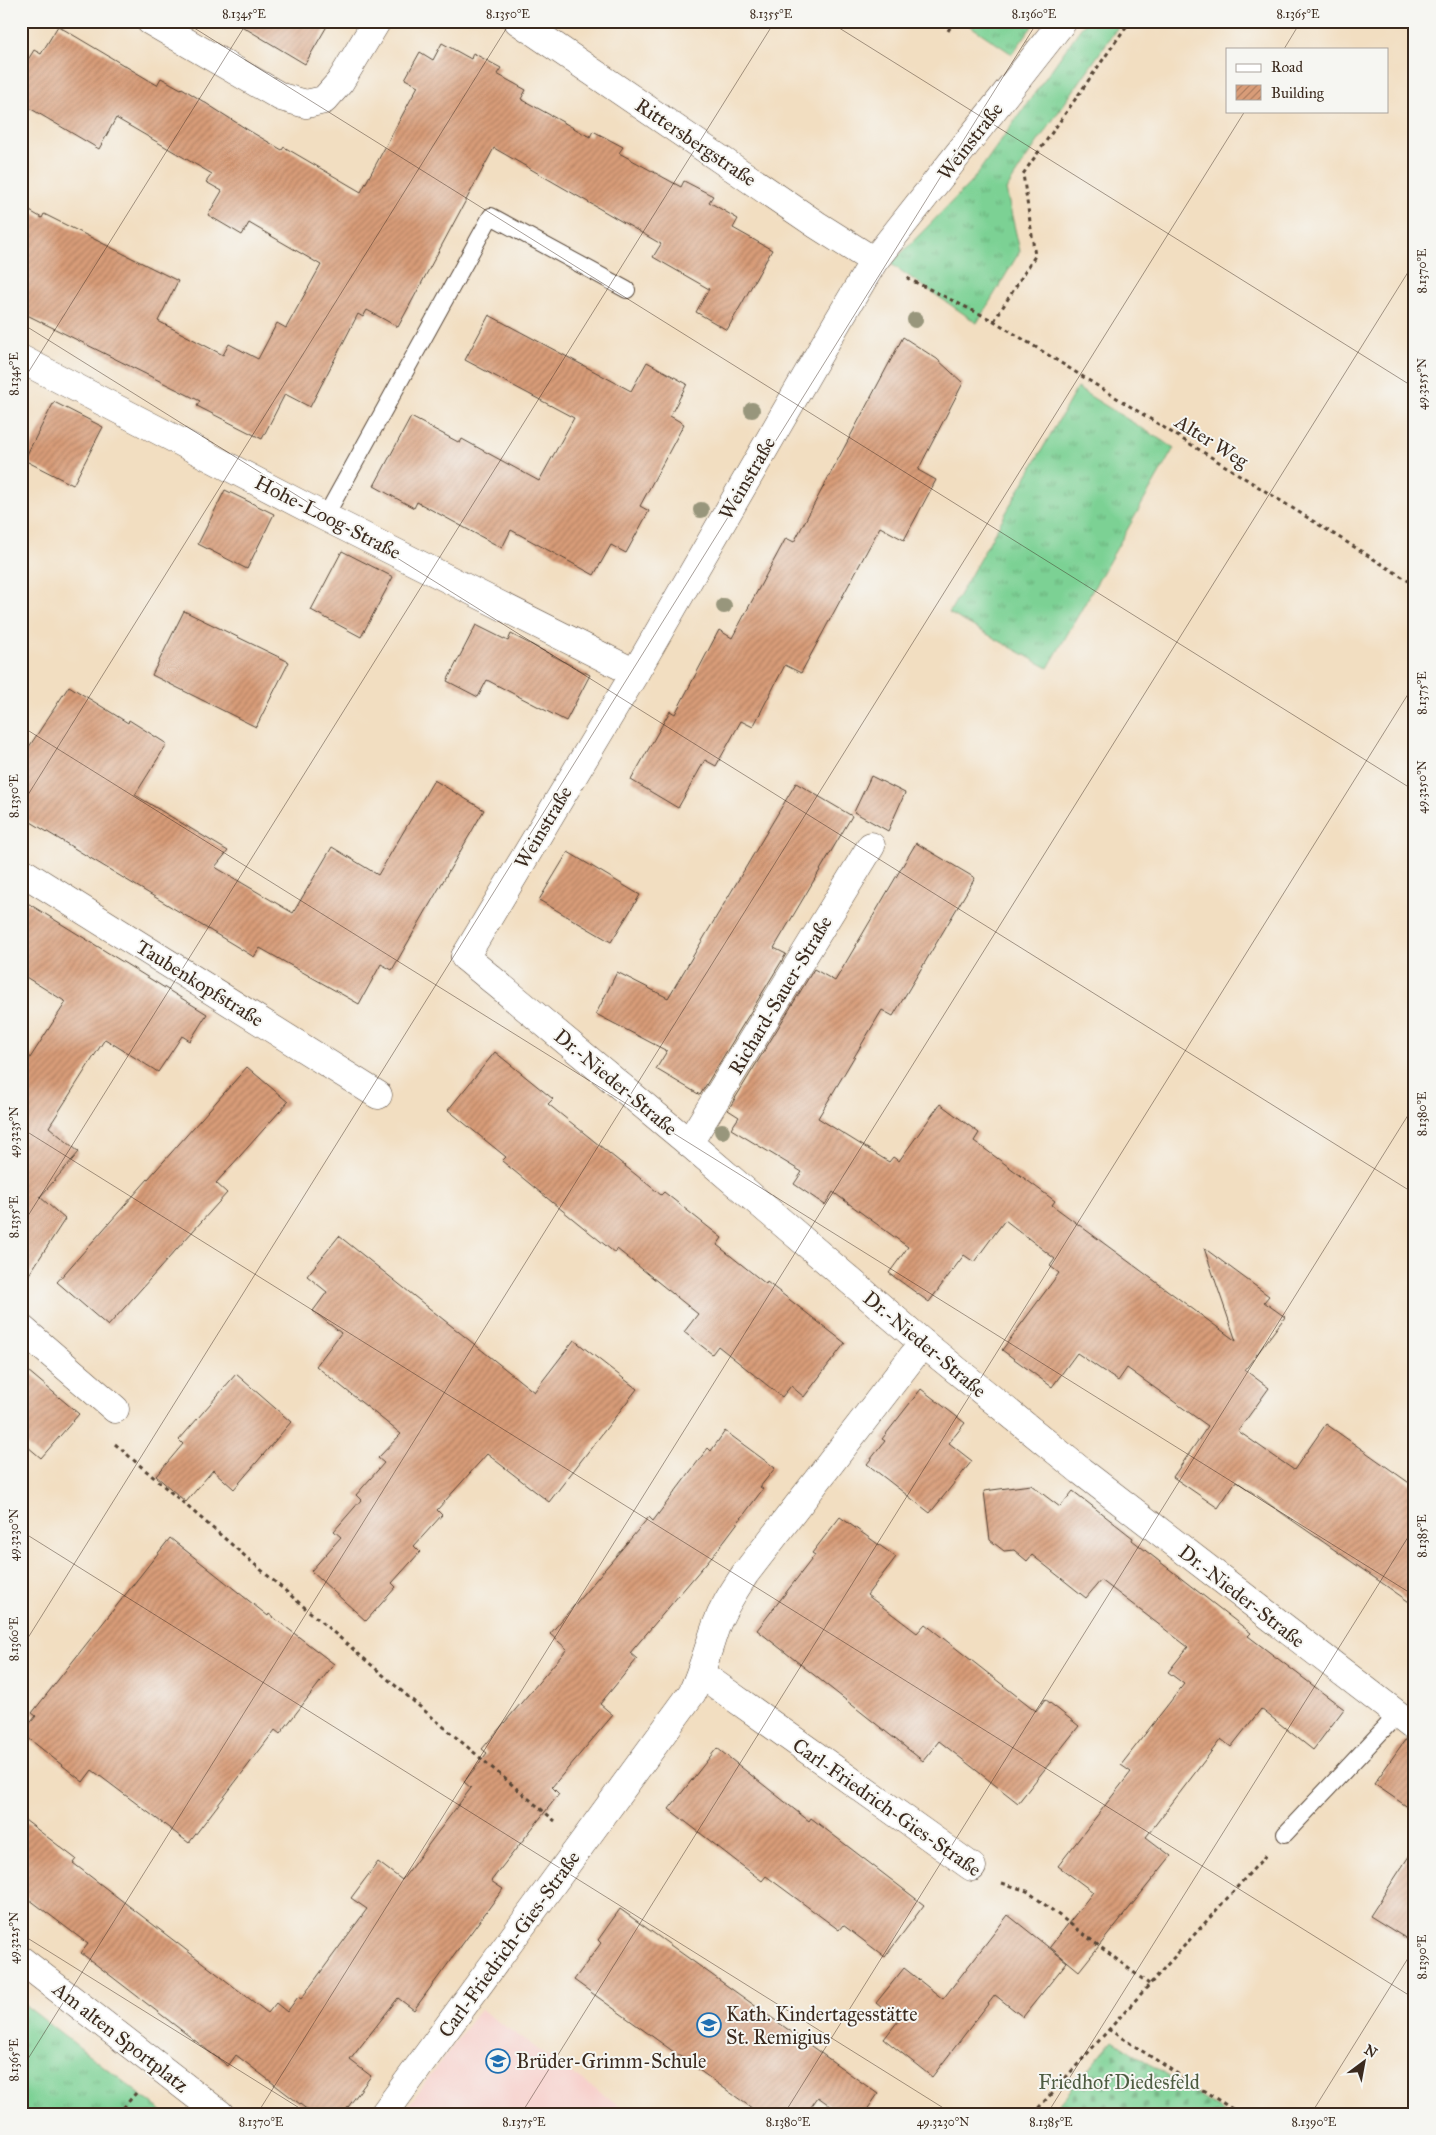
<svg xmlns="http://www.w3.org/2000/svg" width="1436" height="2135" font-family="'IM FELL Great Primer',serif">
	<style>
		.built { fill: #f7d0cc }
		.grass { fill: url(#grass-tufts); stroke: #5c7e59 }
		.cemetery { fill: url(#cemetery-stones); stroke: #5c7e59 }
		.building { fill: url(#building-hatch) }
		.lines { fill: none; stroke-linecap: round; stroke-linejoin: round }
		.service-casing { stroke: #564536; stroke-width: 18 }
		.minor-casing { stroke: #564536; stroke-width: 29 }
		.tertiary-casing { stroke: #564536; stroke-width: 29 }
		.path { stroke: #564536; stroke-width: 3; stroke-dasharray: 4 4; stroke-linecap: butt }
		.service { stroke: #fff; stroke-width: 16 }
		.minor { stroke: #fff; stroke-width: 28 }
		.tertiary { stroke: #fff; stroke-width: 28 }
		.tree { fill: #98967b }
		.ticks { fill: none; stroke: #3b2a1e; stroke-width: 1; stroke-opacity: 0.45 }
		.labels { text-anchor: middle; stroke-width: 4; stroke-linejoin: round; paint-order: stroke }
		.street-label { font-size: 20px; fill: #3b2a1e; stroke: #f6f6f2 }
		.poi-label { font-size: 20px; fill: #3b2a1e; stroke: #f6f6f2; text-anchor: start }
		.park-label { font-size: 20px; fill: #4e5c41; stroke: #f6f6f2 }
		.neatline { fill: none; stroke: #3b2a1e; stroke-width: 2 }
		.ticks-label { font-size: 12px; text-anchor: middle; fill: #3b2a1e }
	</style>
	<defs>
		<pattern id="grass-tufts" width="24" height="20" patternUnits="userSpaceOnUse" patternTransform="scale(1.25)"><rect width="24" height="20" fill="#7cd194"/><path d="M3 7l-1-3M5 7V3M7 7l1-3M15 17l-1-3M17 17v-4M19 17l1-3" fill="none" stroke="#67aa78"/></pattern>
		<pattern id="cemetery-stones" width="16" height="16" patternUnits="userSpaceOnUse" patternTransform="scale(1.25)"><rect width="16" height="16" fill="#7cd194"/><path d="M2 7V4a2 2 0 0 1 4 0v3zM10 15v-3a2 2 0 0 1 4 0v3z" fill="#67aa78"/></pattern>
		<pattern id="building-hatch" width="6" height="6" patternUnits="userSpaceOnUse" patternTransform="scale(1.25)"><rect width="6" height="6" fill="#d89c78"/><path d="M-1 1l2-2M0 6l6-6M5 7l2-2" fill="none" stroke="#b07f62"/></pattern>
	</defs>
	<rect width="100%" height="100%" fill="#f6f6f2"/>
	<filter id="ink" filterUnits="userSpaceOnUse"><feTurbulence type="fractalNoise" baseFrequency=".02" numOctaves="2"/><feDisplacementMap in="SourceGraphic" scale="10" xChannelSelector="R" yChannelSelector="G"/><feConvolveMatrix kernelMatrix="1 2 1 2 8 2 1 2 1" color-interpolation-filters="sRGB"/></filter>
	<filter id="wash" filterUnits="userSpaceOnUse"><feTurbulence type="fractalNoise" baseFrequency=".0096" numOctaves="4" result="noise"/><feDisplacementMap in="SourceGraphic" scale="20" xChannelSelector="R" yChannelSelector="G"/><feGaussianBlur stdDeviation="1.12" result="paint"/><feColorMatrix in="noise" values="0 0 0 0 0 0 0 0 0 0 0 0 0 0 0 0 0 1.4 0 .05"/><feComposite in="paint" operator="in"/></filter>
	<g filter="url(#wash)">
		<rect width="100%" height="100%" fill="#f2dec1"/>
		<polygon class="built" points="480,2009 631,2114 402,2114"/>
		<g class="grass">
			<polygon points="963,21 1036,21 1012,54"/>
			<polygon points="1086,21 1122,21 1025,160 1006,190 1020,251 977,323 891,264 972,181"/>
			<polygon points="1077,388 1174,448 1048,668 949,613"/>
			<polygon points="21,2002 164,2113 21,2114"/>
		</g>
		<polygon class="cemetery" points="1113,2040 1226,2114 1050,2114"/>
		<g id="blocks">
			<g class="building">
				<polygon points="233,21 330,21 305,64"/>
				<polygon points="58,26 157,85 161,78 181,89 182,88 248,130 282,150 284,147 361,192 418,86 405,79 420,52 433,60 442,43 471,59 473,53 501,68 497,74 526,90 521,99 590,137 593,131 623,147 619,153 681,187 684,181 713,196 709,202 738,219 733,228 772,250 727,330 696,312 709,289 653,257 661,244 494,148 398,327 367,310 363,317 358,314 310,407 285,394 262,439 197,406 200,401 21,312 21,206 42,218 44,214 178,281 158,321 223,355 229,344 258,359 277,323 286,328 321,265 249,223 242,235 208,215 222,191 206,182 212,174 116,118 99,149 21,103 21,71 34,50 41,54"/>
				<polygon points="489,315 631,391 647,362 687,384 670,416 684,424 640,506 649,511 626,553 611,545 594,575 511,530 502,548 417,502 414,508 374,486 411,417 460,443 462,439 539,481 574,418 465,360"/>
				<polygon points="903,337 937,359 963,383 918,470 936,480 904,540 880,527 801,673 785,665 753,727 741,721 716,766 705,760 678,808 631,780 670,711 675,714 719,630 732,638 786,538 794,542"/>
				<polygon points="54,402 103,427 73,485 24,460"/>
				<polygon points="225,490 274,514 247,569 198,544"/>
				<polygon points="342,551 393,577 361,637 311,610"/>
				<polygon points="184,611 289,662 256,727 152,675"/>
				<polygon points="476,625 508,641 511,634 590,675 566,721 487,680 478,697 447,681"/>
				<polygon points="69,686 128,723 129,720 167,744 135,795 228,851 215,867 293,913 332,847 378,875 434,780 484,810 392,970 381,964 359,1004 260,948 254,957 21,816 21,759"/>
				<polygon points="871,776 905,793 888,831 854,812"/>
				<polygon points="796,783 852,816 774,948 786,954 700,1095 656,1069 667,1051 596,1014 617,972 668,998"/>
				<polygon points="916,843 975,878 893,1016 882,1010 818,1118 889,1162 893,1157 899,1161 940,1104 979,1133 974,1141 1055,1201 1052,1205 1236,1341 1204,1248 1269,1296 1264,1302 1285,1317 1245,1370 1269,1388 1238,1431 1294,1470 1326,1424 1415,1487 1415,1606 1236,1481 1218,1508 1173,1477 1208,1426 1127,1368 1118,1381 1077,1353 1052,1387 1002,1350 1059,1273 1050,1266 1055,1259 1005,1220 974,1262 964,1255 929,1302 889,1273 908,1247 833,1192 825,1205 794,1184 802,1172 731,1129 739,1117 728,1110 814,969 835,981"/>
				<polygon points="568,852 640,895 611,942 539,900"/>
				<polygon points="21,899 207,1014 190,1041 182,1036 158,1072 105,1039 49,1127 79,1152 40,1197 65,1219 21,1287 21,1072 66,1002 21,974"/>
				<polygon points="495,1052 553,1099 548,1104 661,1195 664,1192 722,1238 717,1245 766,1284 767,1282 845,1343 804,1397 791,1386 782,1397 718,1346 712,1354 684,1332 698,1314 617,1249 615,1253 552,1202 502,1161 506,1157 448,1110"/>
				<polygon points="247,1067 288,1102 216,1183 227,1193 108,1326 57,1282"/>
				<polygon points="339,1236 534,1392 574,1340 637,1389 549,1502 487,1454 437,1510 442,1515 414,1546 420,1552 392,1583 396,1587 366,1621 311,1571 341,1537 334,1531 361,1500 356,1495 384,1463 378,1458 401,1434 316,1366 341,1333 313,1311 327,1292 307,1276"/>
				<polygon points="21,1365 79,1414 41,1458 21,1441"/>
				<polygon points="236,1374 291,1422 234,1489 213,1470 186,1502 156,1476 183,1444 179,1440"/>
				<polygon points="921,1389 965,1423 949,1443 972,1461 930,1513 867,1464 885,1441 882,1439"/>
				<polygon points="725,1431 775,1468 760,1487 763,1489 718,1549 630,1653 637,1659 600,1704 613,1715 552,1787 559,1794 491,1881 503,1889 414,2010 398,1998 350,2060 371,2076 343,2114 313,2114 236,2055 228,2066 81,1953 88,1944 21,1893 21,1817 76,1859 73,1863 268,2013 276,2003 287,2012 298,1997 301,1999 367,1909 351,1898 378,1862 402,1880 471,1788 464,1782 487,1753 482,1749 567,1649 550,1634 649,1517 653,1521 708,1448 711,1451"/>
				<polygon points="1031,1485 1060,1507 1073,1491 1133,1538 1132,1540 1251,1633 1248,1636 1344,1709 1313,1750 1261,1709 1231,1747 1221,1739 1146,1837 1171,1856 1079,1971 1050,1947 1093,1892 1058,1866 1131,1772 1121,1765 1184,1684 1168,1672 1188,1647 1101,1580 1086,1598 1032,1555 1027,1561 1014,1550 1004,1551 990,1540 984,1491"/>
				<polygon points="840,1517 896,1557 867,1595 917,1633 925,1624 1036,1711 1045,1699 1079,1726 1018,1803 939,1741 923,1761 757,1630 815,1555 812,1553"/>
				<polygon points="170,1538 268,1616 269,1614 334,1664 280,1734 275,1730 189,1843 92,1770 83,1782 22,1733 36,1716 32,1713"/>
				<polygon points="1405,1740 1415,1743 1415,1812 1374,1784"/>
				<polygon points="717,1748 809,1821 811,1818 924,1905 885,1957 843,1925 839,1930 766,1876 762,1881 669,1809"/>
				<polygon points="1415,1847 1415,1944 1370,1916"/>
				<polygon points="620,1909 878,2094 864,2114 842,2114 818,2097 806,2114 760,2114 574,1980 601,1943 598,1940"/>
				<polygon points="1008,1915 1067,1962 1023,2017 995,1995 932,2077 884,2039 898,2021 876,2003 904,1968 943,1999"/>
			</g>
		</g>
	</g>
	<g filter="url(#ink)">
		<use href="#blocks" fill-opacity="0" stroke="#564536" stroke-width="1"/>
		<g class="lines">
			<g class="service-casing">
				<g id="service">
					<polyline points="325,517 491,216 627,290"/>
					<polyline points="1285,1834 1397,1715"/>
				</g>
			</g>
			<g class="minor-casing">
				<g id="minor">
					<polyline points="150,21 281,97 306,104 324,100 340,82 377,21"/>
					<polyline points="518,21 817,225 874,261"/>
					<polyline points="21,359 325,517 635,673"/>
					<polyline points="21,871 378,1095"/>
					<polyline points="465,957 689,1143 923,1343 1081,1471 1415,1728"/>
					<polyline points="689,1143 871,846"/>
					<polyline points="21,1328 115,1409"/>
					<polyline points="701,1674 972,1867"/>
					<polyline points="21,1960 220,2114"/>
					<path d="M 384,2114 L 692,1693 C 702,1672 708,1649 716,1626 C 723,1607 734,1591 745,1574 L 923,1343"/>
				</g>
			</g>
			<g class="tertiary-casing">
				<polyline id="tertiary" points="465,957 635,673 838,321 874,261 1063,21"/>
			</g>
			<g class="path">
				<polyline points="948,31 954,21"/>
				<polyline points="907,278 994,321 1415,585"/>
				<polyline points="994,321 1035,256 1023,174 1130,21"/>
				<polyline points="115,1444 419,1706 555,1821"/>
				<polyline points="1002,1883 1027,1891 1149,1984"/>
				<polyline points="1108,2029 1240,2114"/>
				<polyline points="118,2114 136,2093"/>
				<polyline points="1033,2114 1266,1855"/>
			</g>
			<use href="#service" class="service"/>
			<use href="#minor" class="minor"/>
			<use href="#tertiary" class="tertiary"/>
		</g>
		<g class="tree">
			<circle cx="915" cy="320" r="8"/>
			<circle cx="752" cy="410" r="8"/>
			<circle cx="701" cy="510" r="8"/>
			<circle cx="724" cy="606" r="8"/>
			<circle cx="722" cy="1131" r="8"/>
		</g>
	</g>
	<path class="ticks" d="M 183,21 L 1415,791M 828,21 L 1415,388M 1284,49 L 1301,21M 21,323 L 1415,1194M 21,384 L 248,21M 21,726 L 1415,1596M 21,806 L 511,21M 21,1128 L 1415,1999M 21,1227 L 775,21M 21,1531 L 953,2114M 21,1649 L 1038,21M 21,1934 L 309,2114M 21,2070 L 1245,111M 257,2114 L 1415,261M 521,2114 L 1415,683M 784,2114 L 1415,1104M 1047,2114 L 1415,1526M 1311,2114 L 1415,1947"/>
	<defs>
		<g id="school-ring" transform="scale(1.25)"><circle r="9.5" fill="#f6f6f2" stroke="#1f6fb2" stroke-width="1.5"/><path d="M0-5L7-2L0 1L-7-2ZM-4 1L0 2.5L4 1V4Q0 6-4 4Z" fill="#1f6fb2"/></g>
	</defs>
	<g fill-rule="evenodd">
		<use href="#school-ring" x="709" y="2025"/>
		<use href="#school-ring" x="498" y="2061"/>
	</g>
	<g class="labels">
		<g class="street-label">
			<text transform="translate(970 141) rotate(-52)" y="7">Weinstraße</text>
			<text transform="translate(696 142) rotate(34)" y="7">Rittersbergstraße</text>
			<text transform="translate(1212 441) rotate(32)" y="7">Alter Weg</text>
			<text transform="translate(747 478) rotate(-60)" y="7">Weinstraße</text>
			<text transform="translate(328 517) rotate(27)" y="7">Hohe-Loog-Straße</text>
			<text transform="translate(543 827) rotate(-59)" y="7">Weinstraße</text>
			<text transform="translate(200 983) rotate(32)" y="7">Taubenkopfstraße</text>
			<text transform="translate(780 995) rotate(-59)" y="7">Richard-Sauer-Straße</text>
			<text transform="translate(616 1082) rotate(40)" y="7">Dr.-Nieder-Straße</text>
			<text transform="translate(925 1344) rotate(40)" y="7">Dr.-Nieder-Straße</text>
			<text transform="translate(1242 1596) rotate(38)" y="7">Dr.-Nieder-Straße</text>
			<text transform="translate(887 1807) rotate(35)" y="7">Carl-Friedrich-Gies-Straße</text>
			<text transform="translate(509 1944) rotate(-54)" y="7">Carl-Friedrich-Gies-Straße</text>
			<text transform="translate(121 2037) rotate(38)" y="7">Am alten Sportplatz</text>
		</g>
		<g class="poi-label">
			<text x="726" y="2021">Kath. Kindertagesstätte<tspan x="726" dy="23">St. Remigius</tspan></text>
			<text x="516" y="2068">Brüder-Grimm-Schule</text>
		</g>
		<g class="park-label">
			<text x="1119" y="2089">Friedhof Diedesfeld</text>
		</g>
	</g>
	<rect width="1436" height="2135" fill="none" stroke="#f6f6f2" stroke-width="55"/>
	<rect x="1226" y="48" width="162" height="65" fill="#f6f6f2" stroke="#aba49d"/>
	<rect x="1236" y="64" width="25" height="8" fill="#ffffff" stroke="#aba49d"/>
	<text x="1271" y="72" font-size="15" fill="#3b2a1e">Road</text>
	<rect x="1236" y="85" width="25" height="15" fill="url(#building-hatch)" stroke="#aba49d"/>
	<text x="1271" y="98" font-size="15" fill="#3b2a1e">Building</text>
	<g transform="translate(1364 2062) rotate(32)" stroke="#f6f6f2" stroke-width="4" paint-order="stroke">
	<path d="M0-4L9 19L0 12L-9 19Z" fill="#3b2a1e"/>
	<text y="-8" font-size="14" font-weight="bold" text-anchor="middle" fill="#3b2a1e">N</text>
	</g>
	<rect x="28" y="28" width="1380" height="2080" class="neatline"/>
	<g class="ticks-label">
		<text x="244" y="18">8.1345°E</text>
		<text x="508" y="18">8.1350°E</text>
		<text x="771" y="18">8.1355°E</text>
		<text x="1034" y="18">8.1360°E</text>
		<text x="1298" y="18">8.1365°E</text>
		<text transform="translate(1422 271) rotate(-90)" y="4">8.1370°E</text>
		<text transform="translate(14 374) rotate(-90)" y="4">8.1345°E</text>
		<text transform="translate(1422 384) rotate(-90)" y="4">49.3255°N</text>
		<text transform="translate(1422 693) rotate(-90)" y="4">8.1375°E</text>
		<text transform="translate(1422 787) rotate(-90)" y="4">49.3250°N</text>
		<text transform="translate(14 796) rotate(-90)" y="4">8.1350°E</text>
		<text transform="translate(1422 1114) rotate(-90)" y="4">8.1380°E</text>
		<text transform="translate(14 1132) rotate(-90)" y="4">49.3235°N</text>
		<text transform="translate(14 1217) rotate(-90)" y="4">8.1355°E</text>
		<text transform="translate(14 1535) rotate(-90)" y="4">49.3230°N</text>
		<text transform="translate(1422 1536) rotate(-90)" y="4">8.1385°E</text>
		<text transform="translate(14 1639) rotate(-90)" y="4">8.1360°E</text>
		<text transform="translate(14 1938) rotate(-90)" y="4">49.3225°N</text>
		<text transform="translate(1422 1957) rotate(-90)" y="4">8.1390°E</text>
		<text transform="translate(14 2060) rotate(-90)" y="4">8.1365°E</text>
		<text x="261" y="2126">8.1370°E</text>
		<text x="524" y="2126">8.1375°E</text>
		<text x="788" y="2126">8.1380°E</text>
		<text x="943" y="2126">49.3230°N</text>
		<text x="1051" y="2126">8.1385°E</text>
		<text x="1314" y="2126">8.1390°E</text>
	</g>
</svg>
